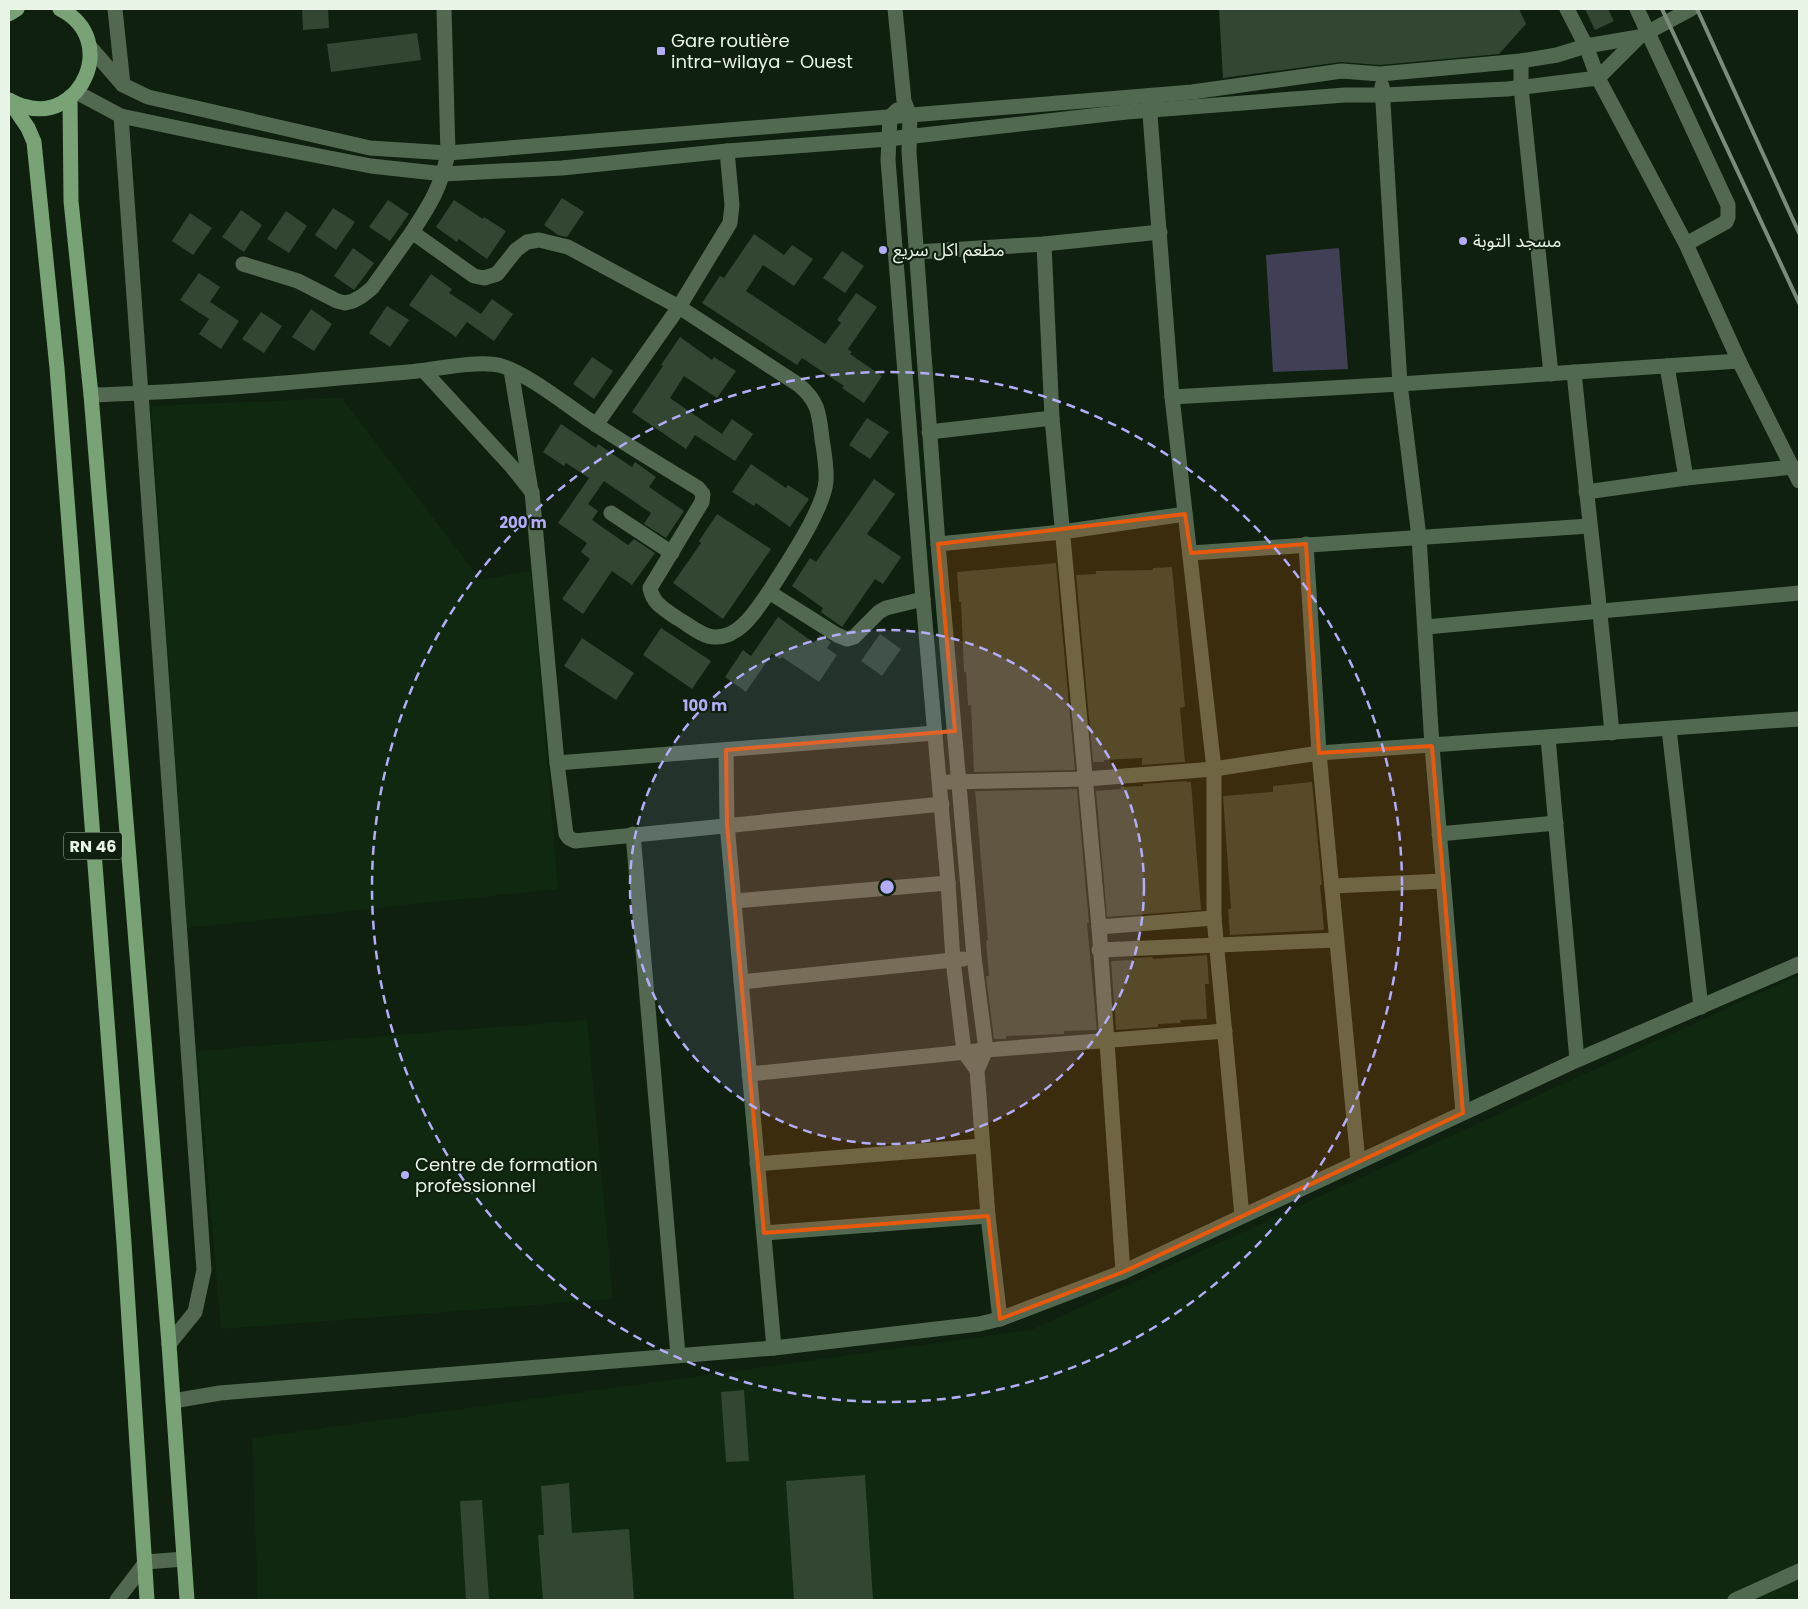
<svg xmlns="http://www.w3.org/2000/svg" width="1808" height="1609" font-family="Poppins,'Noto Sans Arabic',sans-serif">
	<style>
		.built { fill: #10280f }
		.green { fill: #413f56 }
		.building { fill: #324631 }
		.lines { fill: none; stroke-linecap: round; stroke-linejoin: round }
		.minor { stroke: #536851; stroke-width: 15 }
		.major { stroke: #79a376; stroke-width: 15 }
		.rail { stroke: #7b8b7a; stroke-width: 4 }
		.marked { fill: #e8590c; fill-opacity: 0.2; stroke: #e8590c; stroke-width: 4; stroke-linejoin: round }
		.ring { fill: none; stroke: #b3adf9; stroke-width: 2.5; stroke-dasharray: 9 6 }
		.poi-dot { fill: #b3adf9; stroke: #0f210e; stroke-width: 2 }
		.labels { text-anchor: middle; stroke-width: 4.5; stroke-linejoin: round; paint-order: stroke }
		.shield { fill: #0f210e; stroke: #a7b5a6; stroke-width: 1 }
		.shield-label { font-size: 16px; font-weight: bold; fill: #e8f5e7 }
		.poi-label { font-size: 18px; fill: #e8f5e7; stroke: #0f210e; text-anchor: start }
		.centre { fill: #b3adf9; stroke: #0f210e; stroke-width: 2.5 }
		.ring-label { font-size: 15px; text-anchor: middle; font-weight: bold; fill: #b3adf9; stroke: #0f210e; stroke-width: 4.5; stroke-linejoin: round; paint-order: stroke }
	</style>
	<rect width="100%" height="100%" fill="#0f210e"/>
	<g class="built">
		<polygon points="342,398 480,580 531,571 558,889 187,928 151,406"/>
		<polygon points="1799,975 1799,1600 258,1600 252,1438 1031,1330"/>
		<polygon points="587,1020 613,1299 221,1329 197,1051"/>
	</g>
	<polygon class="green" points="1339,248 1348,369 1273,372 1266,255"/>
	<g class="building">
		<polygon points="302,9 328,9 329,28 303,30"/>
		<polygon points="1219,9 1519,9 1526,24 1499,54 1380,65 1341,62 1223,78"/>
		<polygon points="1585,9 1608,9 1614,21 1595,30"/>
		<polygon points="417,33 421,60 331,72 327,44"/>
		<polygon points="562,198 584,212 567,237 558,235 544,225"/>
		<polygon points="388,200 409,214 390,241 369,227"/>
		<polygon points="454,200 483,219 484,217 506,231 487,259 459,239 457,242 436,227"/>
		<polygon points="333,208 355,222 336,250 315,235"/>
		<polygon points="241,210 262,225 244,252 222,237"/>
		<polygon points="286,211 307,226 289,253 267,239"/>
		<polygon points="190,213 212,228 193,255 172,241"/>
		<polygon points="754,234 784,255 792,245 813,259 794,286 763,265 746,291 825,344 841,323 837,320 856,293 877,307 848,349 852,352 850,354 882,376 864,403 842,388 844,386 802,358 797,365 702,303 720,276 724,278"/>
		<polygon points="353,248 374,263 354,290 334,276"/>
		<polygon points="842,251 864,266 845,293 823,278"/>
		<polygon points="199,273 220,287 210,302 239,321 221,349 199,334 209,319 180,300"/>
		<polygon points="431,274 452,289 449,293 481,314 492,299 513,314 494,341 467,322 456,337 409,305"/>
		<polygon points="387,306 409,320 390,347 369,333"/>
		<polygon points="311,309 332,324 314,351 292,337"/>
		<polygon points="261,312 282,326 264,353 242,339"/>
		<polygon points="680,337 712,360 714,357 736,371 717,398 684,376 670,398 722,434 732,419 753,434 735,461 695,435 686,449 632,412 663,366 661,365"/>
		<polygon points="592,357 613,371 594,399 573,384"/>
		<polygon points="867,418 889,432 870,459 849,445"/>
		<polygon points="561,424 596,448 598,444 632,467 635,462 656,477 649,487 684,511 666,538 644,524 651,513 604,481 588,504 598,511 592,520 628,545 634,539 655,553 632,585 612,571 583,614 562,599 590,559 581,552 587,543 558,523 589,478 566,463 564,466 543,452"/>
		<polygon points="751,464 786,488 788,485 809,499 790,527 756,503 754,506 732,492"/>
		<polygon points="874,479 895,494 867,534 901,557 883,584 875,579 842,627 821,612 823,608 792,586 810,558 816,562"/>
		<polygon points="717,514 771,549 723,619 673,583 701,543 699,541"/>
		<polygon points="1056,563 1075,770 974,772 971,705 968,706 966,672 964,672 961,602 959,602 957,572"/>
		<polygon points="1172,567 1185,707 1180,708 1185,762 1142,765 1142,758 1104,760 1104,762 1093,762 1076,575 1096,574 1096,571 1153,570 1153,568"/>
		<polygon points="778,617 814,643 820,635 831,642 827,648 837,655 819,682 782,657 780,659 772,654 746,692 725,677 743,650 751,656"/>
		<polygon points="661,628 711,661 692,689 643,655"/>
		<polygon points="880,634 901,649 882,676 861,661"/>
		<polygon points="582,638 634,673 616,700 564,666"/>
		<polygon points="1186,781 1187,782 1191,782 1201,910 1107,917 1096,791 1121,789 1121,787 1143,786 1143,784"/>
		<polygon points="1312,782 1322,885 1320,885 1324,930 1230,935 1228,909 1231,909 1223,796 1273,792 1273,786"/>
		<polygon points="1077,789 1089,923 1087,923 1097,1030 1064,1031 1064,1034 1006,1036 1006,1039 994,1039 986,978 986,976 989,976 986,941 988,940 975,791"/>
		<polygon points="1207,955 1209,984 1205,984 1207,1019 1180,1020 1181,1023 1158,1024 1158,1027 1116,1030 1111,961 1134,960 1134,958 1152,957 1153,959"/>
		<polygon points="744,1390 749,1461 726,1462 721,1392"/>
		<polygon points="865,1475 873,1600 794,1600 786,1481"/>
		<polygon points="569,1483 572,1533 629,1529 634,1600 543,1600 538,1535 544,1535 541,1486"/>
		<polygon points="482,1500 489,1600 466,1600 460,1501"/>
	</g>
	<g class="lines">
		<g class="minor">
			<polyline points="115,9 123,85"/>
			<polyline points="895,9 904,101 910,116 909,152 938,544 974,957 986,1050 977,1070 988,1216 1000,1319"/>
			<polyline points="1567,9 1586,46 1598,78 1686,244 1739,361 1799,481"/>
			<polyline points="1637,9 1728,205 1728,217 1726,222 1686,244"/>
			<polyline points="90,47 123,85 148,97 370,148 448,153 1192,92 1342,71 1380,74 1521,61 1557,55 1586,46 1639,37 1691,9"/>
			<polyline points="1521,61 1521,87 1551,374"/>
			<polyline points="1382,86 1400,384 1419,537 1432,746 1463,1113"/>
			<polyline points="76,92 121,116 216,136 371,166 444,174 462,173 562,168 727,151 888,139 1126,112 1345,95 1384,95 1507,89 1598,78 1639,37"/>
			<polyline points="1149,102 1172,397 1214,769 1214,918 1242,1216"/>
			<polyline points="897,110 890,117 888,160 923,599 948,883 953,960 964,1052 977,1070"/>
			<polyline points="121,116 204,1270 195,1312 169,1344"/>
			<path d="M 412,232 C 431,203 441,187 448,153 L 444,9"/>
			<polyline points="1044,244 1052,418 1099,927 1123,1272"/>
			<polyline points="917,252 1044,244 1160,232"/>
			<path d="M 243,264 L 298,281 L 337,301 L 345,303 L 353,301 L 362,296 L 372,288 L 412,232 L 474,276 L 484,278 L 497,274 L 516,250 L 527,242 L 539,240 L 568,247 L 679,307 L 799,385 C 819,402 819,414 822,439 C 824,452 827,467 826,481 C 824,510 785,566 769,592"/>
			<polyline points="1667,366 1686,478"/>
			<polyline points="511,370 531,491"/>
			<polyline points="424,371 512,467 532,492 557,763 566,834 569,838 575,841 942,804"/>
			<path d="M 1574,372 C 1586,493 1601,613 1612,733"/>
			<path d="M 91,395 C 197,392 303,381 408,372 C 432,370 481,359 502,366 C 529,375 561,401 586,418 C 622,442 660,465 698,488 L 703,494 L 702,502 L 650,588 C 653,604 664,609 677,618 C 688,624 702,637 715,637 C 740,638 756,610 769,592 L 837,635 L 847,639 L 854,637 L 879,612 L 886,608 L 923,599"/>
			<polyline points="1172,397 1400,384 1739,361"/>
			<polyline points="596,425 679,307 730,223 732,205 727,151"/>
			<polyline points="929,432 1052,418"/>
			<polyline points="1586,492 1686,478 1793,467"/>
			<polyline points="611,513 672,553"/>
			<polyline points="938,544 1062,532 1185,514"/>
			<polyline points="1306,544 1319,753 1358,1162"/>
			<polyline points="1191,553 1589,526"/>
			<polyline points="1426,627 1799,593"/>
			<polyline points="1669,729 1701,1007"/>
			<polyline points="1548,738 1577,1060"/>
			<polyline points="726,750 727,824 774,1348"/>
			<polyline points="557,763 935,733"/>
			<polyline points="949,782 1086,779 1214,769 1319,753 1799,719"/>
			<polyline points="633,834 678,1355"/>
			<polyline points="1439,834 1556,823"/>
			<polyline points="1332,886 1443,881"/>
			<polyline points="735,901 948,883"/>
			<polyline points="1099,927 1214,918"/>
			<polyline points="1099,950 1336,940"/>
			<polyline points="741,982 963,959"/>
			<polyline points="749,1074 986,1050 1225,1031"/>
			<polyline points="757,1164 982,1146"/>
			<polyline points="764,1233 988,1216"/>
			<polyline points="173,1401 220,1393 774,1348 979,1324 1000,1319 1123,1272 1577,1060 1799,964"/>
			<polyline points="117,1600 146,1562 184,1559"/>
			<polyline points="1735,1600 1799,1571"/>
		</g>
		<g class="major">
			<polyline points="9,14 17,9"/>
			<polyline points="70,97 71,201 91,395 169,1344 187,1600"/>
			<polyline points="9,100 28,128 34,142 57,368 124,1243 147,1600"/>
			<path d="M 9,100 C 13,102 18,105 23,106 C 81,125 120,39 60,9"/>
		</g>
		<g class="rail">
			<polyline points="1662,9 1799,303"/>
			<polyline points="1697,9 1799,233"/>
		</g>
	</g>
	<path class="marked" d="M 1185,514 L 1191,553 L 1306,544 L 1319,753 L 1432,746 L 1463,1113 L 1123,1272 L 1000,1319 L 988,1216 L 764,1233 L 727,824 L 726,750 L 955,731 L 938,544 Z"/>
	<circle cx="887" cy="887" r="257" fill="#b3adf9" fill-opacity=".12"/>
	<g class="ring">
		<circle cx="887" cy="887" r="257"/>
		<circle cx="887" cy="887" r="515"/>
	</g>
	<g class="poi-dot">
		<rect x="656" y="46" width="10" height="10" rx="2.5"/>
		<circle cx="1463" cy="241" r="5"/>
		<circle cx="883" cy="250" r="5"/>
		<circle cx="405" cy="1175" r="5"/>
	</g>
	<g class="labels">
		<rect class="shield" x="64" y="832.5" width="58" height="27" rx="4"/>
		<g class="shield-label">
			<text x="93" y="852">RN 46</text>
		</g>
		<g class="poi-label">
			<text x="671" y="47">Gare routière<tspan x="671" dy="21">intra-wilaya - Ouest</tspan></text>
			<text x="1473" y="247">مسجد التوبة</text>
			<text x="893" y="256">مطعم اكل سريع</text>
			<text x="415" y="1171">Centre de formation<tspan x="415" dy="21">professionnel</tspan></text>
		</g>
	</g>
	<circle cx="887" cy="887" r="8" class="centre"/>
	<g class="ring-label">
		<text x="523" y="528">200 m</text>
		<text x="705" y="711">100 m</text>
	</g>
	<rect width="1808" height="1609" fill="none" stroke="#e8f5e7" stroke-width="20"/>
</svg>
